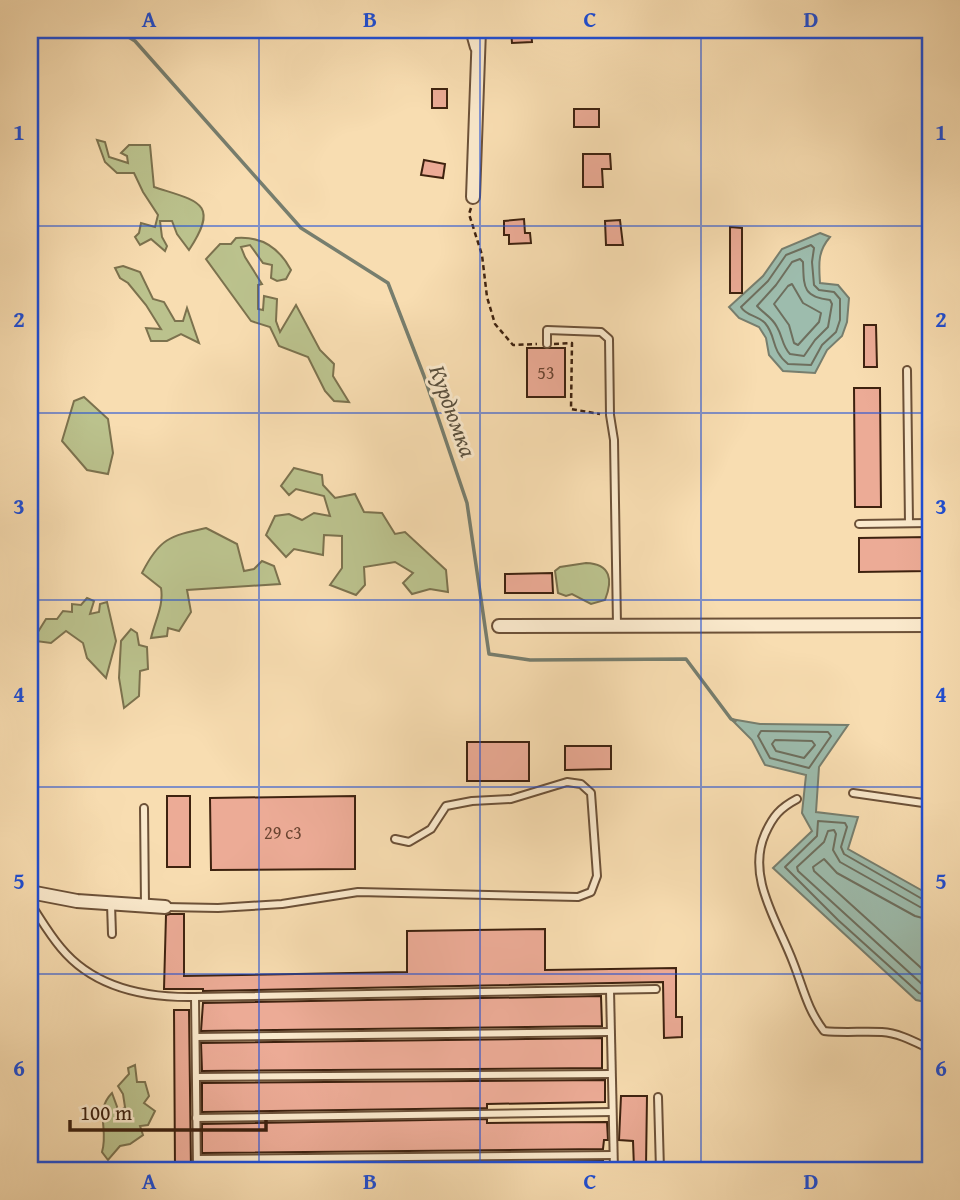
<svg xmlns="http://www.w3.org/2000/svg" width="960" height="1200" font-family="'Gentium Book Plus',serif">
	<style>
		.green { fill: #bbc28d; stroke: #7c724e; stroke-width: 2 }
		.water { fill: #9dbcad; stroke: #777e6e; stroke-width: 2 }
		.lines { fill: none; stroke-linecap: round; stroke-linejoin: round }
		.shore { stroke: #6e6f5e; stroke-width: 2 }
		.stream { stroke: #777e6e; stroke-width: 3.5 }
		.building { fill: #ecab96; stroke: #3e220f; stroke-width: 2 }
		.service-casing { stroke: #6c5138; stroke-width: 10 }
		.minor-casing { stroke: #6c5138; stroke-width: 16 }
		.path { stroke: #3e220f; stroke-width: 2.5; stroke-dasharray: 5 3.5; stroke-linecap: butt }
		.service { stroke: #fae9cc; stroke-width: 6 }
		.minor { stroke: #fae9cc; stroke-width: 12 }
		.grid { fill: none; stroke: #1d4ed8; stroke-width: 2; stroke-opacity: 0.55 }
		.labels { text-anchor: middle; stroke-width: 6; stroke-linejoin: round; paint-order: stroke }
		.number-label { font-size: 18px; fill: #6a4431 }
		.water-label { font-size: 23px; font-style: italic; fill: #5a503e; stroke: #fae9cc }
		.neatline { fill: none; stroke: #1d4ed8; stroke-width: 2.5 }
		.grid-label { font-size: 23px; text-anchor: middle; font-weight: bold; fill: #1d4ed8 }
	</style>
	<rect width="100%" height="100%" fill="#f8ddb1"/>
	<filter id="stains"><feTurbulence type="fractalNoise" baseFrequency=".00286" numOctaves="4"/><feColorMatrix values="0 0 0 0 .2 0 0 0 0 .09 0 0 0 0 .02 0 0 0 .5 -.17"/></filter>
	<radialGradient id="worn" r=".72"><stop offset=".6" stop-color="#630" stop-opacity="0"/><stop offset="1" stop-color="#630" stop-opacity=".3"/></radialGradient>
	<g class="green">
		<path d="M 97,140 L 105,142 L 109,157 L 128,163 L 127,156 L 121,153 L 129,145 L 150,145 L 154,187 C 197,201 221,202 189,250 L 177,234 L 172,221 L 160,221 L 162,237 L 167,246 L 165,251 L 151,239 L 140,245 L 135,237 L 139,233 L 141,223 L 155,227 L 158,215 L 143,192 L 134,173 L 117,173 L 105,162 Z"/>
		<path d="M 236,238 C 262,236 280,249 291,270 L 286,279 L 277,281 L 271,278 L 272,265 L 263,263 L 250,245 L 241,247 L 245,257 L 262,284 L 258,285 L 258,309 L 263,310 L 264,296 L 277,299 L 276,321 L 280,332 L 296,305 L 320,350 L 334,364 L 333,376 L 349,402 L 334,401 L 325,391 L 308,357 L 279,346 L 270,327 L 251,321 L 206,259 L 220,244 L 231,244 Z"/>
		<polygon points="123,266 140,272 153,299 164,302 175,321 183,321 187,308 199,343 181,334 167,341 151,341 146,328 161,329 146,305 128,283 120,278 115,268"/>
		<polygon points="84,397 108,419 113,453 108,474 87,470 62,441 74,401"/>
		<polygon points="294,468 322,475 323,485 335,498 355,494 364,512 382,513 395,534 405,532 446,570 448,592 430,589 412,594 403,583 413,573 395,562 364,567 365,585 356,595 330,585 342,568 342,536 324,535 323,555 294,549 286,557 266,535 275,516 289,514 302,520 314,513 330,516 324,496 296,489 289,495 281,486"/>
		<path d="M 206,528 L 237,544 L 244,571 L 254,569 L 262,561 L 274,566 L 280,584 L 187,590 L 191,612 L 179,631 L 168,628 L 167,636 L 151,638 C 155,620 164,606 161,588 L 142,573 C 159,539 169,536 206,528 Z"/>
		<path d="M 586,563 C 611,564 613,580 605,600 L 591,604 L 572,594 L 566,596 L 558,593 L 555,571 L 560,567 Z"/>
		<polygon points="87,598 94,601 90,614 99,612 100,604 107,602 116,641 106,678 87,658 83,643 66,631 51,643 36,641 30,644 30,636 36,635 46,619 57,619 63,611 72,612 72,604 81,605"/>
		<polygon points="131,629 137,633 139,645 147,647 148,669 140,671 139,696 124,708 119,678 121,641"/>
		<path d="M 135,1065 L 137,1082 L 145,1082 L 149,1096 L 144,1103 L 155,1111 L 148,1125 L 140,1126 L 143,1135 L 130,1144 L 120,1146 L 108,1160 L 102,1152 C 109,1129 94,1111 112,1093 L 119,1112 L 125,1107 L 123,1094 L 118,1086 L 129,1074 L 128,1068 Z"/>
	</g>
	<g class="water">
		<path d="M 820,233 L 830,237 C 817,252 819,265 820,283 L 838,285 L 849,298 L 847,322 L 842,336 L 827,350 L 815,373 L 783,371 L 769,355 L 766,338 L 759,327 L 739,318 L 729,307 L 763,276 L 782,249 Z"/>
		<polygon points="731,719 760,724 848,725 819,767 816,812 858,817 848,849 930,895 930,1003 916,1000 773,868 812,831 802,813 806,775 765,765 752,740"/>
	</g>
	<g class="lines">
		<g class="shore">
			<path d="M 811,245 L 814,248 L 812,262 L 814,285 L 819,290 L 834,292 L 840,299 L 840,320 L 836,332 L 822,345 L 811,365 L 788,364 C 770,349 777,337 765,323 C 757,315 746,316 741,307 L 768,281 L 786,255 Z"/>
			<path d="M 800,259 L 803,262 C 804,286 802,297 830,300 L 832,304 L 828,327 L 815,340 L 804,356 L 790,354 C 782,346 783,337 777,327 C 772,317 764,314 757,306 L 776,285 L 792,262 Z"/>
			<polygon points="792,284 803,303 821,313 819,322 798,345 794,343 789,325 774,304 788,286"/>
			<polygon points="761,731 828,732 831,736 809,768 770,758 758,736"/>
			<polygon points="775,740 812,741 815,745 804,758 776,751 772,744"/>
			<polyline points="930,900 924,900 844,854 841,847 847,827 845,823 818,821 817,836 785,867 838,920 919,993 930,996"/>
			<polyline points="930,909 920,907 840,862 833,850 836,834 834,830 828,831 824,842 797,867 798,871 923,985 930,987"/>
			<polyline points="930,920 915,916 837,873 824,859 813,867 814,871 930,976"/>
		</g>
		<polyline class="stream" points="117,30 135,41 301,228 388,283 424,376 467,503 489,654 530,660 686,659 731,719 735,721"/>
	</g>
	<g class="building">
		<polygon points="511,30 531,30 532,42 512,43"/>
		<rect x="432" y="89" width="15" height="19"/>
		<rect x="574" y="109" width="25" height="18"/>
		<polygon points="583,154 610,154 611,169 602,169 603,187 583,187"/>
		<polygon points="424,160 445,164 443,178 421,175"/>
		<polygon points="524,219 525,233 530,233 531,243 509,244 509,235 504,235 504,221"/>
		<polygon points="620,220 623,245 606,245 605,221"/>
		<polygon points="730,227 742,228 742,293 730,293"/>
		<polygon points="864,325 876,325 877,367 864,367"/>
		<rect x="527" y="348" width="38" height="49"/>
		<polygon points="854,388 880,388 881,507 855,507"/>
		<polygon points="930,537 930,571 859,572 859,538"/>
		<polygon points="552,573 553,593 505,593 505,574"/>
		<rect x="467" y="742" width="62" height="39"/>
		<polygon points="565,746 611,746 611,769 565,770"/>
		<rect x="167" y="796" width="23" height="71"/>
		<polygon points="355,796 355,869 211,870 210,798"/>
		<polygon points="170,914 184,914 184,976 407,972 407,931 545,929 545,970 676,968 676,1017 682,1017 682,1037 664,1038 663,982 203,991 203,989 164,989 166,915"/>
		<polygon points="601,996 602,1026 201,1031 203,1003"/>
		<polygon points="174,1010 189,1010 191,1170 175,1170"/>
		<polygon points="602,1038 602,1068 202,1071 201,1043"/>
		<polygon points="605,1080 605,1102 487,1104 487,1108 202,1112 202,1083"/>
		<polygon points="621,1096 647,1096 646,1167 634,1168 633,1141 619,1140"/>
		<polygon points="487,1119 487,1123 607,1122 608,1140 604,1140 603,1149 202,1153 202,1124"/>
		<polygon points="603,1161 603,1170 203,1170 203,1165"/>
	</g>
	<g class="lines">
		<g class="service-casing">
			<g id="service">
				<polyline points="469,30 474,48"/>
				<polyline points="547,344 547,330 601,332 609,339 610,415 614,440 617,625"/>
				<polyline points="907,370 909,523"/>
				<polyline points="859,524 930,523"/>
				<polyline points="853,793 930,804"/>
				<path d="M 797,799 C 780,808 773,816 765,834 C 746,877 778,922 793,962 C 803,987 807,1009 824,1031 C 844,1033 862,1031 882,1032 C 899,1033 915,1042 930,1049"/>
				<polyline points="144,808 145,906"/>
				<path d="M 30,903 C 40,918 49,934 61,948 C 94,988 146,998 195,997 L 197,1170"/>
				<polyline points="111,904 112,934"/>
				<polyline points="165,907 218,908 282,904 358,892 578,897 591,892 597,876 591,793 581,784 567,782 511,799 472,801 446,806 431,829 409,842 395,839"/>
				<polyline points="610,990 614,1170"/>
				<polyline points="195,997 656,989"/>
				<polyline points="196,1037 610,1032"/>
				<polyline points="196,1077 611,1074"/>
				<polyline points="658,1097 660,1170"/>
				<polyline points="196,1118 612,1112"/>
				<polyline points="197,1159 613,1155"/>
			</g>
		</g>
		<g class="minor-casing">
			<g id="minor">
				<polyline points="473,197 479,30"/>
				<polyline points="499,626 930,625"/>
				<polyline points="30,892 77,901 165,907"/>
			</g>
		</g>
		<g class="path">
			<polyline points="471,208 469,214 482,255 487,297 495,324 513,345 537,344"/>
			<polyline points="554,344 572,343 571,409 600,414"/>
		</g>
		<use href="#service" class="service"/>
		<use href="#minor" class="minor"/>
	</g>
	<path class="grid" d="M 259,30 L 259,1170M 480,30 L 480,1170M 701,30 L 701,1170M 30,226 L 930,226M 30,413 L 930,413M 30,600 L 930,600M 30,787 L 930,787M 30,974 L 930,974"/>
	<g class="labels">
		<g class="number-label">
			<text x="546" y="379">53</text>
			<text x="283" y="839">29 с3</text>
		</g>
		<g class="water-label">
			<text transform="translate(453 411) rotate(70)" y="8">Курдюмка</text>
		</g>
	</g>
	<rect width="960" height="1200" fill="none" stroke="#f8ddb1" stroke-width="77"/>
	<path d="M70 1120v10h196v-10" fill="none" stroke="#3e220f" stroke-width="3.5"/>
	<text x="80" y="1120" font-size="21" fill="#3e220f" stroke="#fae9cc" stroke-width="5" paint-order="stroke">100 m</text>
	<rect x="38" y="38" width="884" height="1124" class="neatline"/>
	<g class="grid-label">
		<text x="149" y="27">A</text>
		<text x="370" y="27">B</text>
		<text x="590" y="27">C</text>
		<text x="811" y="27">D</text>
		<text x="19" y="140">1</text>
		<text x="941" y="140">1</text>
		<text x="19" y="327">2</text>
		<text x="941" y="327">2</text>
		<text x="19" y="514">3</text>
		<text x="941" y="514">3</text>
		<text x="19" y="702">4</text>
		<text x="941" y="702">4</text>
		<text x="19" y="889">5</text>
		<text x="941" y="889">5</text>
		<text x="19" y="1076">6</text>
		<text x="941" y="1076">6</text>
		<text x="149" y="1189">A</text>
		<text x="370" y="1189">B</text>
		<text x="590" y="1189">C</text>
		<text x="811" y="1189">D</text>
	</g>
	<rect width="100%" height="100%" filter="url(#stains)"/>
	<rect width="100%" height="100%" fill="url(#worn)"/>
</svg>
